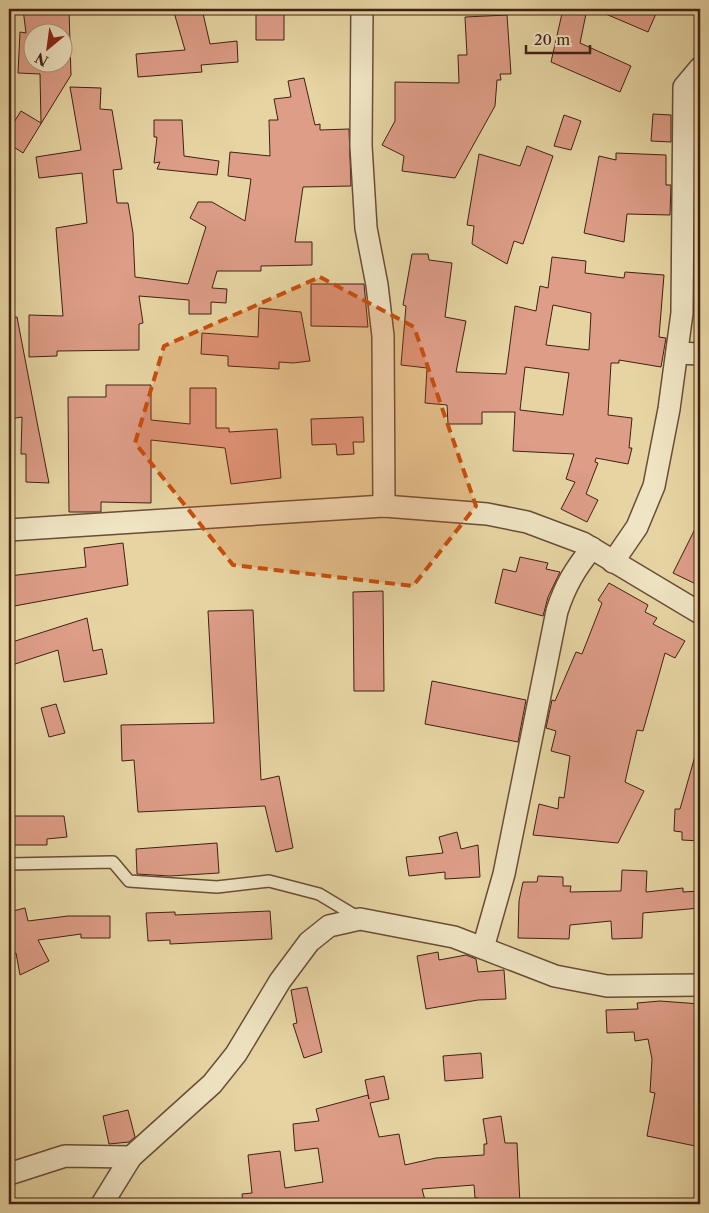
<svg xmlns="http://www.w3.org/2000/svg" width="709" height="1213" font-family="'Libre Caslon Text',serif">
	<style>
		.building { fill: #dd9d87; stroke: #412013; fill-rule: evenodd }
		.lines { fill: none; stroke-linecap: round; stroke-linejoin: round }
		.lane-casing { stroke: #6a4d37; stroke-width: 14 }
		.street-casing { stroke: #6a4d37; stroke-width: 24 }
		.lane { stroke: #efe4c3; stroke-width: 11 }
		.street { stroke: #efe4c3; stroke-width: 21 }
		.marked { fill: #c74e0d; fill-opacity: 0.2; stroke: #c74e0d; stroke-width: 4; stroke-dasharray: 10 6; stroke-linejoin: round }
	</style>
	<rect width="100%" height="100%" fill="#e6d5a3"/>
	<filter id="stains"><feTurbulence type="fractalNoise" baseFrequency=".004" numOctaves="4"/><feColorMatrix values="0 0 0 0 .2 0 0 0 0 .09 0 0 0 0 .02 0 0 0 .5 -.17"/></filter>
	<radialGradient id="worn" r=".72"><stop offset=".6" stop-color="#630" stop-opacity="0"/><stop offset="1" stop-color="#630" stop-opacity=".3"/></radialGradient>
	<g class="building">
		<path d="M 23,9 L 69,9 L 71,75 L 23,153 L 9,144 L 9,130 L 21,111 L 41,123 L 40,74 L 18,73 L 20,32 L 26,33 ZM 32,32 L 62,32 L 62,62 L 32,62 Z"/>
		<polygon points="173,9 202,9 210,44 237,41 238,62 201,65 202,72 138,77 136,54 185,50"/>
		<polygon points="563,9 587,9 580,43 631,66 620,92 551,62"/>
		<polygon points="594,9 658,9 648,32"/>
		<polygon points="284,10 284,40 256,40 256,11"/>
		<polygon points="507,15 511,74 500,74 501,80 497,80 495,106 455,178 402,171 404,156 382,145 395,121 395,82 459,83 458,55 467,55 465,17"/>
		<polygon points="304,78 315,125 320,124 320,130 349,129 351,186 303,187 295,242 312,242 312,265 261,266 261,271 217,271 212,288 227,289 226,303 211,302 211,314 189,314 189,300 139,296 143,323 139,324 139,350 57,351 57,356 29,357 29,315 63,316 56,228 87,223 82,173 39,178 36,157 81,150 70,87 101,88 100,109 112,110 122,169 113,170 117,203 128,203 133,233 135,277 188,284 206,227 190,218 198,202 212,202 245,221 251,179 228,176 230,152 270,156 269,120 278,120 274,99 291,97 288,81"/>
		<polygon points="653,114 671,115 671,142 651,141"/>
		<polygon points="564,115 581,121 571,150 554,146"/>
		<polygon points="154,120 182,120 184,156 219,161 217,175 157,169 160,162 154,163 157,137 154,137"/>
		<polygon points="527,146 553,156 523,244 514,241 507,264 472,244 474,226 467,225 479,154 520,166"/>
		<polygon points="616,153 666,155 666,185 671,185 670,215 627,214 624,242 584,233 599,156 616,160"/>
		<path d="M 412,254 L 428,254 L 429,260 L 452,263 L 445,317 L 466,321 L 456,372 L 506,374 L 515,306 L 536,311 L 540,286 L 548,288 L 552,257 L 586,261 L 585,273 L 624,278 L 625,272 L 664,275 L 659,337 L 666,338 L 661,367 L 619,360 L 619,363 L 611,363 L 608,415 L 632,418 L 629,448 L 632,448 L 628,464 L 596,458 L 595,462 L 598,463 L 586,494 L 598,500 L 587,522 L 561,509 L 575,482 L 566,479 L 574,454 L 513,451 L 515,412 L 482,412 L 482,424 L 448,424 L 447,405 L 425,403 L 427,368 L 401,365 L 406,306 L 403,305 ZM 553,305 L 591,313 L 589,350 L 546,345 ZM 525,367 L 569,373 L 563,415 L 520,410 Z"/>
		<polygon points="311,284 364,284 368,327 311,326"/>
		<polygon points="259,308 301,312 310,361 293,363 279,362 279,369 228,366 228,356 201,354 202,333 258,337"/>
		<polygon points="17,317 38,427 49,483 26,482 26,454 21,454 22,417 9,419 9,318"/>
		<polygon points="106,385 151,385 151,420 190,424 190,388 216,388 216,428 229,428 229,432 277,429 281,478 231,484 225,448 151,440 151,503 101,502 101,512 69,512 68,397 106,397"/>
		<polygon points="363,417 364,442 353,442 354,454 337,455 336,444 312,445 311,419"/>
		<polygon points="700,519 700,586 673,573"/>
		<polygon points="123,543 128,585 9,607 9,576 86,567 84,548"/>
		<polygon points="520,557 548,563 546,569 560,572 548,597 543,616 495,603 503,569 516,572"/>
		<polygon points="609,583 648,605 645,612 657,618 653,624 685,641 675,658 665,653 643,731 637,730 625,782 644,791 618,843 533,835 539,804 558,809 559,797 564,798 570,756 551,751 556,731 546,728 552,700 555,701 576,652 582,654 602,603 598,600"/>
		<polygon points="383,591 384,691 354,691 353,592"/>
		<polygon points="253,610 261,780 279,776 293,848 276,852 265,806 138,812 134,760 122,761 121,725 214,723 208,611"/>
		<polygon points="87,618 93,651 102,649 107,674 64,682 58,650 9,666 9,643"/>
		<polygon points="432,681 526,700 518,742 425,724"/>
		<polygon points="56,704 65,733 49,737 41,708"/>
		<polygon points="695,756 700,757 700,841 682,840 682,832 674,831 675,809 680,809"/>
		<polygon points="10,816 64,816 67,837 47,839 47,845 10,845"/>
		<polygon points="457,832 461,849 478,845 480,877 445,879 445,872 409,876 406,857 443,853 439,837"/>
		<polygon points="217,843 219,873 170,876 137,874 136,849"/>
		<polygon points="622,870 647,871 646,892 683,888 683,892 700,891 700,908 643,913 642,938 612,939 611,921 570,925 569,939 518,938 519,901 523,882 537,882 538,876 563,877 563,886 571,886 570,892 621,891"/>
		<polygon points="25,908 28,921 68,916 110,916 110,938 81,938 81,934 38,940 49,961 20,975 16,953 9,956 9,912"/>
		<polygon points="270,911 272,939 170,944 170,940 148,941 146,913 175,912 175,915"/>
		<polygon points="438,952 439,960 466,955 476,959 478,972 504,970 506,999 478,1000 426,1009 417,956"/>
		<polygon points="307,987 322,1052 304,1058 293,1024 297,1023 291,990"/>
		<polygon points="660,1001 700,1004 700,1147 647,1136 655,1093 650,1092 652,1059 648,1039 635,1041 634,1032 607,1033 606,1010 638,1009 637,1003"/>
		<polygon points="481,1053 483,1078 445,1081 443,1056"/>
		<polygon points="384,1076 389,1099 370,1103 379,1137 399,1134 405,1165 436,1158 484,1155 484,1144 487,1144 483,1119 501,1116 505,1143 517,1143 520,1204 479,1204 478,1198 475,1198 474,1185 422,1189 426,1204 243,1204 242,1194 252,1193 248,1155 280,1151 285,1188 323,1182 318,1148 295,1151 293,1124 319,1121 316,1109 368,1095 369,1099 365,1080"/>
		<polygon points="128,1110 135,1137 129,1142 109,1144 103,1116"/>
	</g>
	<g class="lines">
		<g class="lane-casing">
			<polyline id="lane" points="9,864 113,862 129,881 217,887 269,881 319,894 359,918"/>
		</g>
		<g class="street-casing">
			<g id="street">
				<polyline points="362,9 361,146 366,228 377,285 383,336 384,506"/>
				<polyline points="677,353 700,354"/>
				<polyline points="9,530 384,506 487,514 527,522 583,543 700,613"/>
				<polyline points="613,562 637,527 654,486 669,409 682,313 684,87 700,68"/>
				<path d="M 483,948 L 504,874 L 557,611 C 565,586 575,569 592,548"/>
				<polyline points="9,1174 65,1156 131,1157 212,1084 236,1054 280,981 309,942 329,926 360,919 454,937 555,976 607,986 700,985"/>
				<polyline points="102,1204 131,1157"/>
			</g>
		</g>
		<use href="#lane" class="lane"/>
		<use href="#street" class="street"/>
	</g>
	<path class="marked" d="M 320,277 L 414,327 L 476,506 L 413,586 L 233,565 L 135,443 L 164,346 Z"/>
	<rect width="709" height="1213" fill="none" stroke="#e6d5a3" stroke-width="30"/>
	<rect x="10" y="10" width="689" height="1193" fill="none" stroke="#412013" stroke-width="2.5"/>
	<rect x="15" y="15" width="679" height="1183" fill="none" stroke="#412013"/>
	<g transform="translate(48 48) rotate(209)"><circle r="24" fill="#efe4c3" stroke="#a9967d"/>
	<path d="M0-4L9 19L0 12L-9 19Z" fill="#8f2418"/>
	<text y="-8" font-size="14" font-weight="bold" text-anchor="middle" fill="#412013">N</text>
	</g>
	<path d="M526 45v8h64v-8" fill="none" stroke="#412013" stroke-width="2.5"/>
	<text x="534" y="45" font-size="15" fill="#412013" stroke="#efe4c3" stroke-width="4" paint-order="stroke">20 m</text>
	<rect width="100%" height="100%" filter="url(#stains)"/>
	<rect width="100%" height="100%" fill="url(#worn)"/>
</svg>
